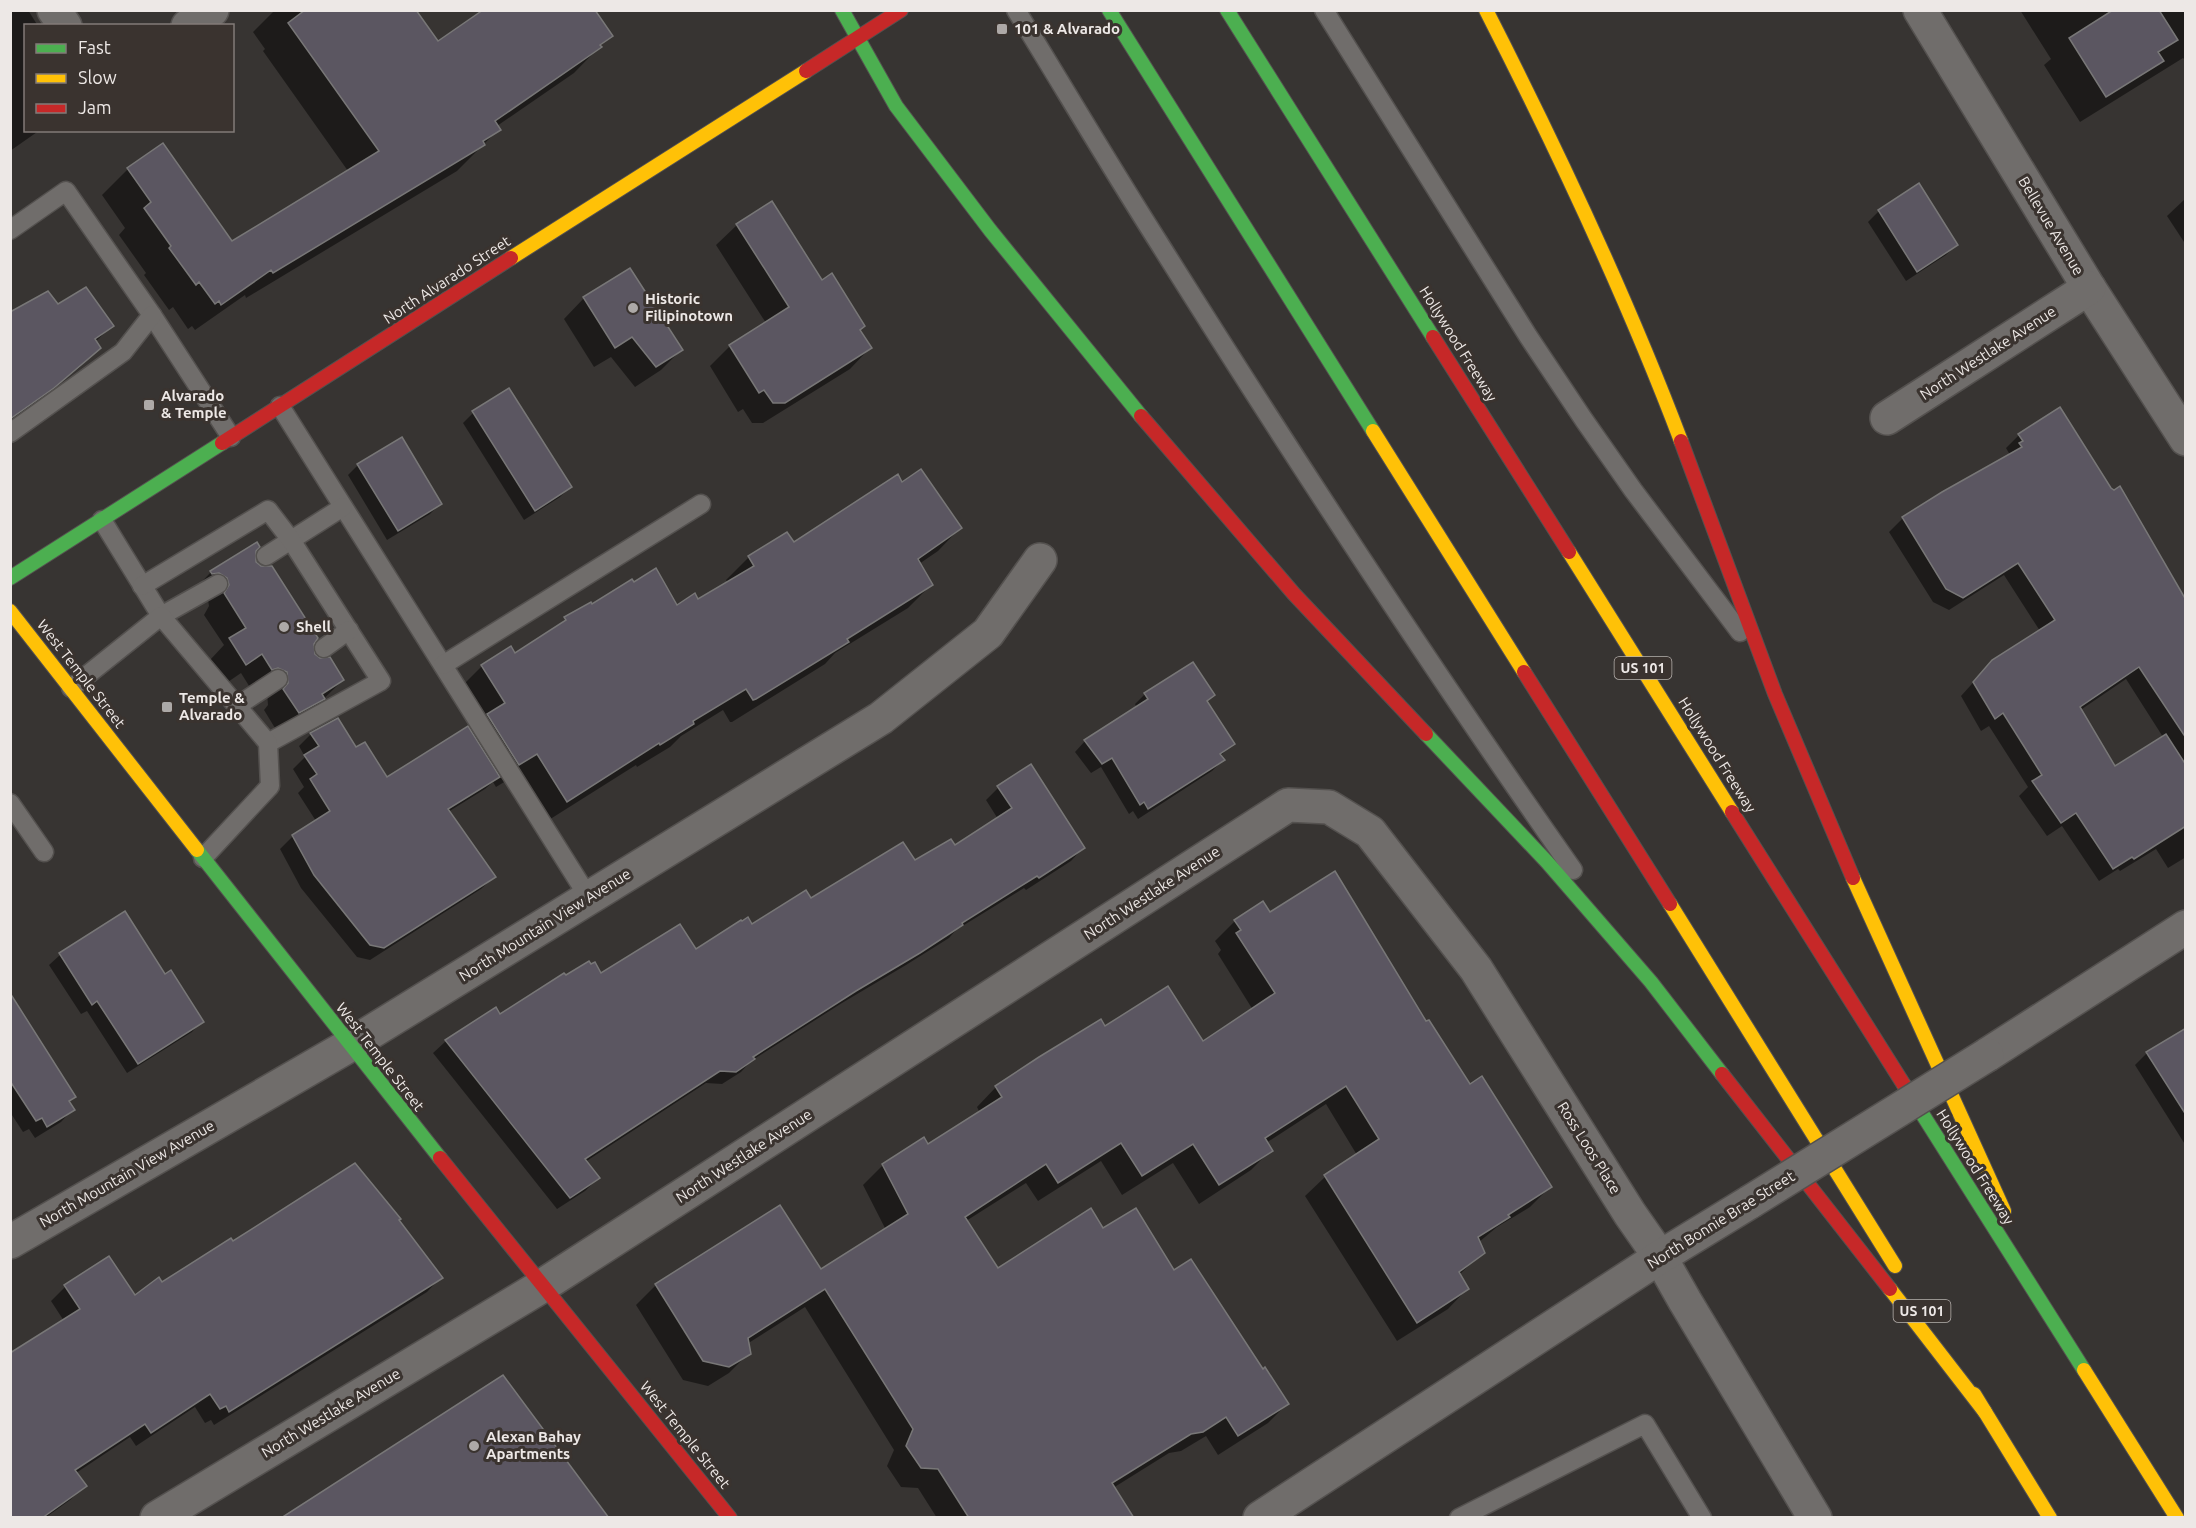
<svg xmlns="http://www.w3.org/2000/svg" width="2196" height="1528" font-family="Ubuntu,sans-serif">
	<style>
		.shadow { fill: #0007; fill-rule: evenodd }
		.building { fill: #5b5661; stroke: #787777; stroke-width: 1.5 }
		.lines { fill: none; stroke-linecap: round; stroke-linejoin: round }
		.lane-casing { stroke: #54514f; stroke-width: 21 }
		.street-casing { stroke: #54514f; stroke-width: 36 }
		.fast-casing { stroke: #54514f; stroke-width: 16 }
		.slow-casing { stroke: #54514f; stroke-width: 16 }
		.jam-casing { stroke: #54514f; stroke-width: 16 }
		.lane { stroke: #706d6b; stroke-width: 18 }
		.street { stroke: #706d6b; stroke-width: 33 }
		.fast { stroke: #4caf50; stroke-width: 14 }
		.slow { stroke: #ffc107; stroke-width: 14 }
		.jam { stroke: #c62828; stroke-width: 14 }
		.street-bridge-casing { stroke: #54514f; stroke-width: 36; stroke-linecap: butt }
		.street-bridge { stroke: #706d6b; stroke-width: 33 }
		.poi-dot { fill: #ada9a7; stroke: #3a332f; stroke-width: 2 }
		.labels { text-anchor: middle; stroke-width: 6; stroke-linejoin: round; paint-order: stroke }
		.shield { fill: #3a332f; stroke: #b7b2af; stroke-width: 1.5 }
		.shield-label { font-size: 14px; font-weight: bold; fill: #ede8e6 }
		.poi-label { font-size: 15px; font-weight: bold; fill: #ede8e6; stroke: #3a332f; text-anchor: start }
		.street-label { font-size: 15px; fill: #ede8e6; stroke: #3a332f }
	</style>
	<rect width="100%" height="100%" fill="#373432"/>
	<g class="shadow">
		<polygon points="10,10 28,10 38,26 26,26 26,130 40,130 10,151"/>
		<polygon points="275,10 414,10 438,44 611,35 574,73 497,126 499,129 457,171 246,298 245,295 195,330 192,326 188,329 173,307 169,310 144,275 146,273 119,235 125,228 102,195 128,169 232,243 348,171 263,51 265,49 253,32"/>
		<polygon points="2020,10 2186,10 2186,61 2183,58 2080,122 2044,65 2051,59"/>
		<polygon points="1918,185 1956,245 1946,255 1906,281 1868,222 1879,211"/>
		<polygon points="2186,198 2186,245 2167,216"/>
		<polygon points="737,225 821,282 870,348 850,369 763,423 752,423 743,409 738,412 710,366 730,346 766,323 716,245"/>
		<polygon points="584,298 681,350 661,370 635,387 611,357 594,367 564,319"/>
		<polygon points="57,306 112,326 95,342 99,348 79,368 10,423 10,314"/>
		<polygon points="473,413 570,487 560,497 524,520 463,423"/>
		<path d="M 2019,435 L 2110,489 L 2186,601 L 2186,857 L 2168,868 L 2156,849 L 2120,871 L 2118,869 L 2099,881 L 2062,826 L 2047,836 L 2019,796 L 2028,787 L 1989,726 L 1981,731 L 1961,696 L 1979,676 L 2040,631 L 2004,575 L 1949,610 L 1933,602 L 1889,532 L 1903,518 L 2010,455 L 2006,448 ZM 2126,679 L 2163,737 L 2115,768 L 2079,711 Z"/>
		<polygon points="358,465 440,504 430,514 387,540 348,475"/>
		<polygon points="902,484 960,528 938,551 919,564 931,585 908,608 835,653 825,664 732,722 730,722 723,710 681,736 670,747 637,767 636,765 544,823 514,776 496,787 493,782 485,789 448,812 494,877 481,889 370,960 357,957 301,888 280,849 293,836 316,821 298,793 304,787 293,769 305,757 299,746 311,734 356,749 386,779 470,733 481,723 459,689 482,666 515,655 554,630 565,619 592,606 677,607 698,601 728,583 726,580 749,557 794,544"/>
		<polygon points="254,551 255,562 312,643 313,655 343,680 303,719 278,733 264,710 268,705 267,693 251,689 241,673 225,684 210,660 224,645 204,615 209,606 208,600 191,593 211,572"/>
		<polygon points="1145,694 1213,695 1206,702 1233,744 1220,756 1223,760 1212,771 1138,819 1133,811 1129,814 1101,767 1091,773 1075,752 1085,741 1137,708 1135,704"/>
		<polygon points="998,788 1083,848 1071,861 1026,890 1024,888 956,930 949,938 906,965 842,1003 751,1061 741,1072 722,1084 706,1083 585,1162 598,1178 585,1191 557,1209 433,1053 446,1041 495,1009 499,1016 566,978 601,975 696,951 811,900 955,848 998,819 986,800"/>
		<polygon points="1263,903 1269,914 1426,1023 1469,1086 1550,1187 1530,1207 1497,1227 1479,1242 1483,1252 1459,1275 1467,1289 1448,1309 1397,1341 1305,1196 1325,1177 1357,1155 1326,1104 1266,1143 1271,1150 1251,1170 1199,1204 1173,1163 1122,1195 1101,1161 1038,1201 1026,1183 966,1221 997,1270 1102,1230 1174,1272 1263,1371 1287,1404 1268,1423 1218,1455 1206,1436 1181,1451 1169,1453 1113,1488 1028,1518 937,1518 918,1488 901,1487 887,1466 894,1450 805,1307 747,1344 749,1353 729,1373 708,1386 683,1380 636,1305 656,1285 780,1207 820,1271 886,1230 863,1185 883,1165 923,1139 928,1146 980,1113 977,1107 996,1087 1104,1028 1202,1043 1253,1010 1218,954 1221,950 1215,941 1235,921"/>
		<polygon points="124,913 164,976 202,1021 192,1032 127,1073 87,1011 81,1014 49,965 60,955"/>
		<polygon points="10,996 74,1096 68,1102 73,1109 61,1122 35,1138 29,1129 23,1132 10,1112"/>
		<polygon points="2186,1030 2186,1146 2135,1065 2147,1053"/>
		<polygon points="397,1221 441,1277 427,1292 214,1425 211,1420 205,1423 195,1407 136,1446 130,1437 76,1473 85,1485 70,1500 45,1518 10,1518 64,1321 51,1301 65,1287 109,1258 134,1297 232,1243"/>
	</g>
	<g class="building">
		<polygon points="305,10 416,10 438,41 483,10 595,10 613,36 600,45 602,47 495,121 501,130 483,141 485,145 273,273 271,270 221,305 219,301 215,304 199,282 196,285 169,248 171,246 144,208 151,202 127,168 163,143 232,241 379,151 288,23"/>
		<polygon points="2113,10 2159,10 2178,40 2158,52 2164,61 2106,97 2069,38"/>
		<polygon points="1919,183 1958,245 1917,272 1878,210"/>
		<polygon points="772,201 822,280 832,273 865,326 860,330 872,348 785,403 773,403 764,390 759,393 729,345 789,307 736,224"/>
		<polygon points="630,268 683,350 656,367 632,337 615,348 583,297"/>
		<polygon points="86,287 114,326 95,339 101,348 54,388 10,419 10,312 48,291 58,304"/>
		<polygon points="509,388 572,487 535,511 472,411"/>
		<polygon points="2060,407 2111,488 2114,490 2120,486 2186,600 2186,738 2139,667 2080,707 2115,766 2166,734 2186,765 2186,826 2134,859 2132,857 2113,869 2076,813 2061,823 2032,781 2042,775 2003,713 1995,719 1973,682 1992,660 2055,620 2018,563 1963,598 1946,589 1902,517 1942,492 2022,447 2019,443 2023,441 2018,434"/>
		<polygon points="402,437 442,504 398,531 357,464"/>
		<polygon points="921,469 962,528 918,559 933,585 847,639 849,642 756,699 753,700 746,689 693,721 694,724 660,745 659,743 567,802 537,754 519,765 487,714 505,703 481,665 511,646 515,653 566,620 564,617 591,602 592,604 632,579 634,582 656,568 677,605 695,593 698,599 754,566 748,556 787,532 794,542 898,474 902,482"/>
		<polygon points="257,542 260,547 256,551 256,562 261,566 272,566 318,638 314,644 315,654 320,658 330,657 344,680 322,694 325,699 299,713 283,689 288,683 287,672 278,668 272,670 262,654 246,665 229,638 246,628 224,593 229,585 227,578 219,573 212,574 210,571"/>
		<polygon points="1193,662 1215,695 1207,701 1235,744 1220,754 1225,760 1148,809 1144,802 1140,805 1112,758 1102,764 1084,740 1148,699 1144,693"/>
		<polygon points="338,718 356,747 365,742 387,777 468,726 500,777 448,809 496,877 384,948 370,945 314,875 292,835 330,811 310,779 317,774 304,755 319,746 310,733"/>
		<polygon points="1031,764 1085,848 1039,878 1037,876 962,923 963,925 920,953 856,991 753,1057 755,1059 736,1072 720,1071 585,1159 600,1178 570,1198 445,1040 496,1007 500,1014 564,973 566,975 589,961 591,964 595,962 601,973 680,924 696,949 741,920 742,921 748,917 752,924 806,890 811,898 903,842 915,860 951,839 955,845 1012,808 997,786"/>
		<polygon points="1335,871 1426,1021 1429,1020 1470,1084 1482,1076 1552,1187 1508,1215 1510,1217 1478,1237 1485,1253 1459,1272 1469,1289 1417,1323 1324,1175 1379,1139 1346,1086 1265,1138 1273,1151 1219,1185 1193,1144 1142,1176 1121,1143 1058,1183 1046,1164 965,1217 998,1268 1091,1208 1103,1228 1136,1208 1174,1270 1191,1259 1263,1369 1265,1367 1289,1404 1238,1436 1226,1417 1203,1432 1191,1434 1112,1483 1134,1518 969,1518 938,1469 921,1468 906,1446 913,1429 825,1289 748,1338 751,1354 729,1367 703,1361 655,1284 780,1205 821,1269 908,1214 882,1164 924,1137 928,1144 1002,1097 995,1086 1039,1057 1101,1019 1105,1026 1168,986 1203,1041 1275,993 1236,933 1241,930 1234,920 1263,901 1270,912"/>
		<polygon points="125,911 165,974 171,970 204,1022 138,1064 97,1001 92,1005 59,953"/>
		<polygon points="10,993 76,1097 69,1101 75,1110 47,1127 42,1118 36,1121 10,1081"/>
		<polygon points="2186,1028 2186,1115 2146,1052"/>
		<polygon points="355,1163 401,1219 399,1220 443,1278 229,1412 226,1406 220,1409 210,1394 151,1433 145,1424 75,1470 87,1486 42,1518 10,1518 10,1353 80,1309 64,1285 109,1256 135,1295 159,1277 162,1282 231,1238 233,1241"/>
		<polygon points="503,1375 609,1518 281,1518"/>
	</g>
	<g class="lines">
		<g class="lane-casing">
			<g id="lane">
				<path d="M 1016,10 C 1064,88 1110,166 1159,243 C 1292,455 1429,665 1573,870"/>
				<polyline points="1324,10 1528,336 1584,420 1633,490 1740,632"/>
				<polyline points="10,230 66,191 152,315 231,437"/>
				<polyline points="280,406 589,898"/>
				<polyline points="10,433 123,352 152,315"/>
				<polyline points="102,520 161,616 218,584"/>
				<polyline points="266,556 343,507"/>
				<polyline points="142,586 268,510 291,540 381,681 268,743"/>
				<polyline points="324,648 349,630"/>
				<polyline points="443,665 701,504"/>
				<polyline points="71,688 161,616 268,743 270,786 203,858"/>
				<polyline points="237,706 278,679"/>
				<polyline points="10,803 44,852"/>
				<polyline points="1459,1518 1645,1424 1702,1518"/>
			</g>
		</g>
		<g class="street-casing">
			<g id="street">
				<polyline points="54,10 65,26"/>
				<polyline points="1920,10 2089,288 2186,439"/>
				<polyline points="188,26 212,10"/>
				<polyline points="1887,418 2089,288"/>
				<polyline points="1987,1055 2186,927"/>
				<polyline points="10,1242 350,1045 881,718 988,633 1040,560"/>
				<polyline points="157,1518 542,1286 1288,805 1329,807 1370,832 1476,969 1630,1214 1660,1257 1685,1301 1815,1518"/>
				<polyline points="1260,1518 1660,1257 1750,1202"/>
			</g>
		</g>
		<g class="fast-casing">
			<g id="fast">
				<polyline points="842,10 896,106 990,230 1141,416"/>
				<polyline points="1109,10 1373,431"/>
				<polyline points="1227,10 1433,337"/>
				<polyline points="10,578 222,443"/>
				<polyline points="1426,734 1547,862 1651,982 1722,1074"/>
				<polyline points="197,850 440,1158"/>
				<polyline points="1904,1085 2084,1370"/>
			</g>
		</g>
		<g class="slow-casing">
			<g id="slow">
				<path d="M 1486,10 C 1558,151 1625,293 1681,441"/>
				<polyline points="511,258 806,71"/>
				<polyline points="1373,431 1524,672"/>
				<polyline points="1569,552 1732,812"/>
				<polyline points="10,611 197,850"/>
				<polyline points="1853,878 2004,1211"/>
				<polyline points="1670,904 1895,1266"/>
				<polyline points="1890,1289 1985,1412"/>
				<polyline points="2084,1370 2177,1518"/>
				<polyline points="1974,1394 2050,1518"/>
			</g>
		</g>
		<g class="jam-casing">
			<g id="jam">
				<polyline points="806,71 901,10"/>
				<polyline points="1433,337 1569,552"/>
				<polyline points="1141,416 1294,594 1426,734"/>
				<polyline points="1681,441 1775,694 1853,878"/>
				<polyline points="222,443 511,258"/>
				<polyline points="1524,672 1670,904"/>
				<polyline points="1732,812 1904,1085"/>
				<polyline points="1722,1074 1890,1289"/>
				<polyline points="440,1158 730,1518"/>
			</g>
		</g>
		<use href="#lane" class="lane"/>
		<use href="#street" class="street"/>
		<use href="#fast" class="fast"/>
		<use href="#slow" class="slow"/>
		<use href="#jam" class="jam"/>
		<g class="street-bridge-casing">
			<polyline id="street-bridge" points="1750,1202 1987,1055"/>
		</g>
		<use href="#street-bridge" class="street-bridge"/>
	</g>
	<g class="poi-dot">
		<rect x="996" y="23" width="12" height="12" rx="3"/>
		<circle cx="633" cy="308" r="6"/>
		<rect x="143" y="399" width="12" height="12" rx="3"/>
		<circle cx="284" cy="627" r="6"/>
		<rect x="161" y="701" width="12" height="12" rx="3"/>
		<circle cx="474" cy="1446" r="6"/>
	</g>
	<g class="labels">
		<g class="shield">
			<rect x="1614.5" y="657" width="57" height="22" rx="4.5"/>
			<rect x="1893.5" y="1300" width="57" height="22" rx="4.5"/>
		</g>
		<g class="shield-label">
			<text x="1643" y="673">US 101</text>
			<text x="1922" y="1316">US 101</text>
		</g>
		<g class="poi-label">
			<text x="1014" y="34">101 &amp; Alvarado</text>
			<text x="645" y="304">Historic<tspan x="645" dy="17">Filipinotown</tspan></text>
			<text x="161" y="401">Alvarado<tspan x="161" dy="17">&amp; Temple</tspan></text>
			<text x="296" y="632">Shell</text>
			<text x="179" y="703">Temple &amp;<tspan x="179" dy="17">Alvarado</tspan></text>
			<text x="486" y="1442">Alexan Bahay<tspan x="486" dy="17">Apartments</tspan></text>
		</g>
		<g class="street-label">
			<text transform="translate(2051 226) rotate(59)" y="5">Bellevue Avenue</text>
			<text transform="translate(447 280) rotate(-33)" y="5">North Alvarado Street</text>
			<text transform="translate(1458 344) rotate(58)" y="5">Hollywood Freeway</text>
			<text transform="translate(1988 353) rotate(-33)" y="5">North Westlake Avenue</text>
			<text transform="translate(81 674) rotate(52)" y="5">West Temple Street</text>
			<text transform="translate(1717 755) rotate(58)" y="5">Hollywood Freeway</text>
			<text transform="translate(1152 893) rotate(-33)" y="5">North Westlake Avenue</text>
			<text transform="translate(545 925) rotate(-32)" y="5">North Mountain View Avenue</text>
			<text transform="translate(380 1057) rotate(52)" y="5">West Temple Street</text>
			<text transform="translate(1589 1148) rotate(58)" y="5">Ross Loos Place</text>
			<text transform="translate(744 1156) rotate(-33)" y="5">North Westlake Avenue</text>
			<text transform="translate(1975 1167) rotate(58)" y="5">Hollywood Freeway</text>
			<text transform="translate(127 1174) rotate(-30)" y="5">North Mountain View Avenue</text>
			<text transform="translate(1721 1220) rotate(-32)" y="5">North Bonnie Brae Street</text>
			<text transform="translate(331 1413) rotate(-31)" y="5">North Westlake Avenue</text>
			<text transform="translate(685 1435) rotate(51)" y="5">West Temple Street</text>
		</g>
	</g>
	<rect width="2196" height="1528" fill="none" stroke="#ede8e6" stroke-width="24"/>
	<rect x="24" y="24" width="210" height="108" fill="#3a332f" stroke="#827b78" stroke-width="1.5"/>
	<rect x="36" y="44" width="30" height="9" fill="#4caf50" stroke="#827b78" stroke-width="1.5"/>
	<text x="78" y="54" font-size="18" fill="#ede8e6">Fast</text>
	<rect x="36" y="74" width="30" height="9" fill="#ffc107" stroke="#827b78" stroke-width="1.5"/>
	<text x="78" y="84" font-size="18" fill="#ede8e6">Slow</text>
	<rect x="36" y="104" width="30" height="9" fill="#c62828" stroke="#827b78" stroke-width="1.5"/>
	<text x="78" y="114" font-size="18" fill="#ede8e6">Jam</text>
</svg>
